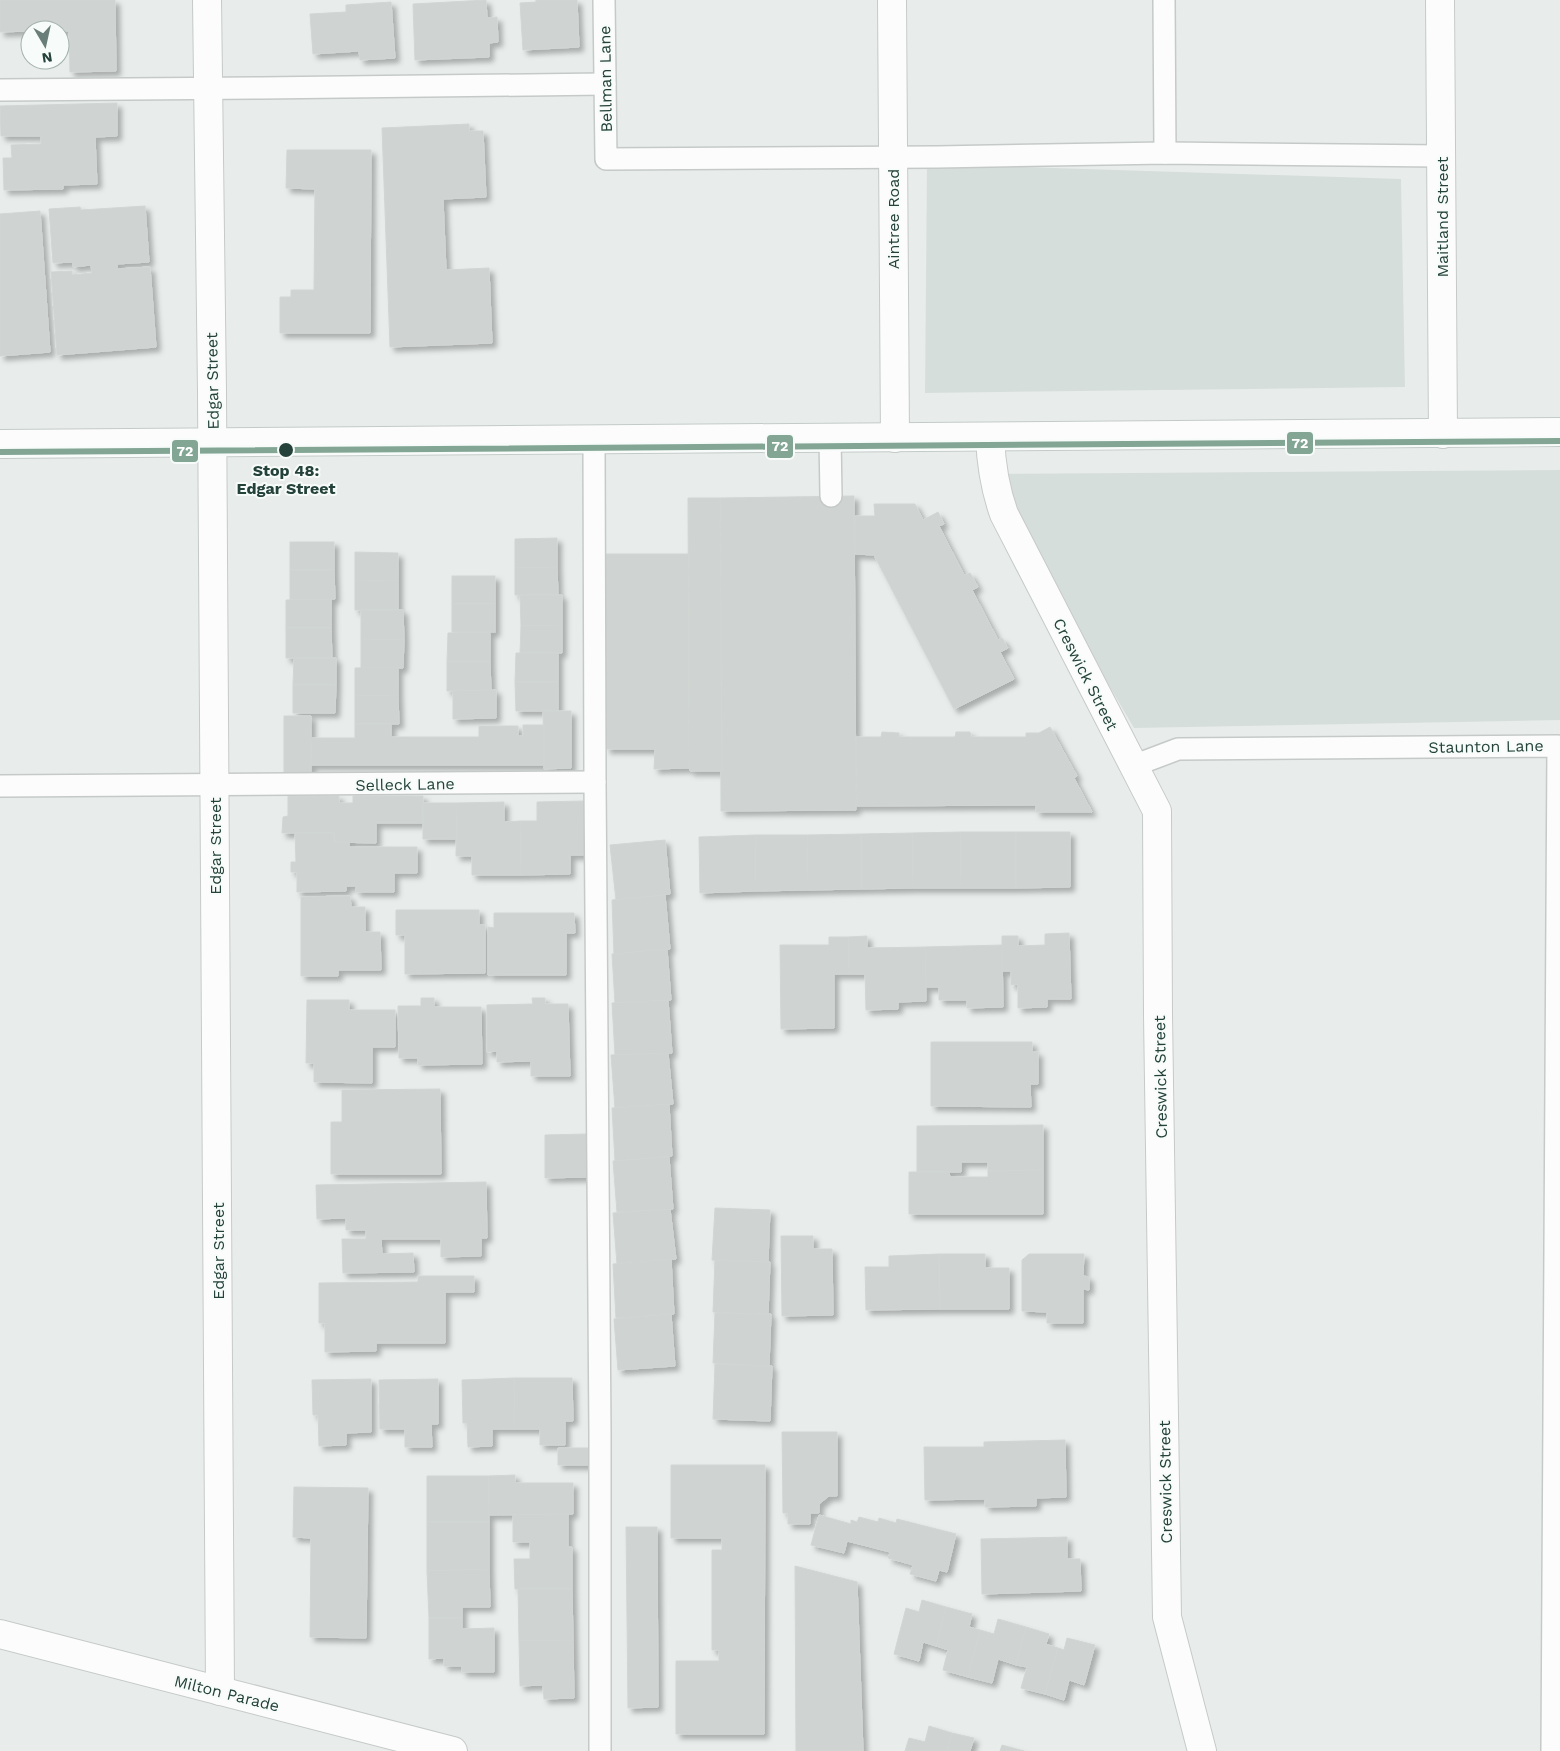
<svg xmlns="http://www.w3.org/2000/svg" width="1560" height="1751" font-family="'Work Sans',sans-serif">
	<style>
		.built { fill: #d6dedb }
		.building { fill: #cfd4d2; stroke: #d1d6d4; filter: url(#shadow) }
		.lines { fill: none; stroke-linecap: round; stroke-linejoin: round }
		.lane-casing { stroke: #c5cac8; stroke-width: 24 }
		.street-casing { stroke: #c5cac8; stroke-width: 30 }
		.secondary-casing { stroke: #c3cbc8; stroke-width: 30 }
		.lane { stroke: #fcfcfc; stroke-width: 21 }
		.street { stroke: #fcfcfc; stroke-width: 28 }
		.secondary { stroke: #fcfcfc; stroke-width: 28 }
		.tram-1-casing { stroke: #f7fbf9; stroke-width: 10 }
		.tram-1 { stroke: #82a594; stroke-width: 6 }
		.stop-dot { fill: #24423a; stroke: #f7fbf9; stroke-width: 2 }
		.labels { text-anchor: middle; stroke-width: 4; stroke-linejoin: round; paint-order: stroke }
		.street-label { font-size: 16px; fill: #24423a; stroke: #f7fbf9 }
		.stop-label { font-size: 16px; font-weight: bold; fill: #24423a; stroke: #f7fbf9 }
		.line-badge { stroke: #f7fbf9; stroke-width: 2 }
		.badge-label { font-size: 14px; text-anchor: middle; font-weight: bold; fill: #fff }
	</style>
	<defs>
		<filter id="shadow"><feDropShadow dx="4.5" dy="4.5" stdDeviation="2.5" flood-color="#0004"/></filter>
	</defs>
	<rect width="100%" height="100%" fill="#e8edeb"/>
	<g class="built">
		<polygon points="927,164 1401,179 1405,387 925,393"/>
		<polygon points="1560,470 1560,720 1134,728 985,474"/>
	</g>
	<g class="building">
		<polygon points="0,0 115,0 116,71 70,72 69,31 30,30 30,31 0,32"/>
		<polygon points="486,0 487,18 497,17 498,42 489,43 489,57 415,60 413,4"/>
		<polygon points="536,0 577,0 579,47 523,50 520,3 536,2"/>
		<polygon points="391,2 395,58 360,60 359,51 313,54 310,14 346,12 346,5"/>
		<polygon points="117,103 117,136 95,137 97,184 63,185 63,189 4,190 3,158 12,158 11,145 41,144 41,136 1,136 0,106"/>
		<polygon points="469,124 469,131 483,131 486,197 443,199 446,270 489,268 492,343 390,347 382,128"/>
		<polygon points="287,150 371,150 370,333 280,333 280,297 291,297 291,290 314,290 315,189 286,188"/>
		<polygon points="145,206 149,262 117,264 117,269 150,267 156,347 57,355 51,272 72,271 72,275 92,273 91,265 73,267 73,262 53,263 49,209 80,207 81,210"/>
		<polygon points="40,211 50,352 0,356 0,214"/>
		<polygon points="854,496 856,810 721,811 720,498"/>
		<polygon points="688,498 720,498 722,771 690,771 689,768"/>
		<polygon points="874,504 915,504 923,520 938,512 944,524 939,526 964,575 970,573 978,587 972,590 998,640 1002,638 1008,648 1000,652 1014,679 954,709 874,555 855,554 855,516 875,516"/>
		<polygon points="557,538 557,567 515,568 515,539"/>
		<rect x="290" y="542" width="44" height="28"/>
		<polygon points="355,552 398,553 398,581 355,580"/>
		<polygon points="604,554 688,554 689,768 654,769 655,749 606,749"/>
		<polygon points="557,567 558,595 515,595 515,568"/>
		<polygon points="290,570 334,570 335,599 290,600"/>
		<rect x="452" y="576" width="43" height="28"/>
		<polygon points="355,580 398,581 398,610 355,610"/>
		<polygon points="520,595 562,595 562,625 521,626"/>
		<polygon points="331,599 331,628 286,628 286,600"/>
		<rect x="452" y="604" width="43" height="28"/>
		<polygon points="361,610 403,610 404,640 361,639"/>
		<polygon points="562,625 562,653 520,653 521,626"/>
		<polygon points="286,628 331,628 332,658 286,658"/>
		<polygon points="490,632 490,662 447,662 448,633"/>
		<polygon points="361,639 404,640 403,668 361,668"/>
		<polygon points="516,653 558,653 558,682 515,682"/>
		<polygon points="294,658 336,658 336,685 293,685"/>
		<polygon points="447,662 490,662 491,690 447,691"/>
		<polygon points="398,667 398,695 355,696 355,668"/>
		<polygon points="515,682 558,682 558,711 516,711"/>
		<polygon points="293,685 336,685 335,713 293,713"/>
		<polygon points="491,690 496,690 496,718 453,719 453,691"/>
		<polygon points="398,695 399,724 355,724 355,696"/>
		<polygon points="543,711 571,711 571,768 544,769"/>
		<polygon points="284,716 311,716 311,775 284,774"/>
		<polygon points="355,724 391,724 391,737 479,737 479,726 518,726 518,736 523,736 523,725 544,725 544,765 311,765 312,738 355,738"/>
		<polygon points="1050,727 1077,776 1074,778 1092,812 1036,812 1036,805 857,806 856,737 881,737 882,732 899,733 899,737 955,737 956,732 970,732 971,737 1026,737 1026,733 1039,733"/>
		<polygon points="288,796 339,796 339,803 353,803 353,796 423,796 423,823 376,823 376,843 334,842 334,833 282,833 283,817 288,816"/>
		<polygon points="584,801 585,855 570,855 570,874 521,875 520,821 537,821 537,802"/>
		<polygon points="504,802 504,822 520,821 521,875 472,875 472,856 456,856 457,803"/>
		<polygon points="423,803 457,803 456,839 423,839"/>
		<polygon points="960,832 1016,832 1016,888 961,888"/>
		<polygon points="960,832 961,888 913,888 912,833"/>
		<polygon points="1016,832 1070,832 1070,887 1016,888"/>
		<polygon points="295,833 334,833 334,842 349,842 349,847 417,847 417,873 394,873 394,892 356,892 356,886 346,886 346,891 297,892 297,872 291,872 291,862 296,862"/>
		<polygon points="912,833 913,888 861,889 861,834"/>
		<polygon points="861,834 861,889 808,890 807,835"/>
		<polygon points="755,835 807,835 808,890 756,891"/>
		<polygon points="755,835 756,891 700,893 699,837"/>
		<polygon points="665,840 670,894 616,900 610,845"/>
		<polygon points="665,895 670,949 614,954 612,900"/>
		<polygon points="350,896 351,907 365,907 365,932 380,932 381,970 338,970 338,976 301,976 301,897"/>
		<polygon points="396,910 479,910 479,925 485,925 485,973 405,974 405,935 396,935"/>
		<polygon points="494,913 574,913 575,933 566,933 566,975 488,975 488,927 494,928"/>
		<polygon points="1069,933 1071,999 1047,999 1047,1007 1018,1008 1018,984 1011,985 1011,971 1002,971 1002,936 1018,936 1018,946 1045,945 1045,934"/>
		<polygon points="867,936 867,948 925,947 926,1001 898,1002 898,1009 866,1010 865,974 849,974 848,937"/>
		<polygon points="829,937 848,937 849,974 834,974 834,1028 781,1029 780,945 829,945"/>
		<polygon points="1002,945 1003,1007 967,1008 967,1000 939,1000 939,987 926,987 925,947"/>
		<polygon points="667,949 671,1000 615,1003 612,954"/>
		<polygon points="421,998 434,998 434,1007 481,1007 482,1064 418,1065 418,1058 399,1058 398,1006 421,1006"/>
		<polygon points="532,998 545,998 545,1004 568,1004 570,1076 531,1076 531,1061 497,1062 497,1051 487,1052 487,1005 533,1004"/>
		<polygon points="307,1000 349,1000 349,1010 395,1010 395,1047 372,1047 372,1083 314,1082 314,1063 306,1063"/>
		<polygon points="668,1000 672,1053 615,1055 612,1003"/>
		<polygon points="931,1042 1032,1042 1032,1052 1038,1052 1038,1084 1030,1084 1031,1107 931,1106"/>
		<polygon points="668,1053 673,1104 615,1108 611,1055"/>
		<polygon points="440,1089 441,1174 331,1174 331,1122 342,1122 342,1090"/>
		<polygon points="669,1104 672,1156 615,1161 612,1108"/>
		<polygon points="1043,1125 1043,1170 988,1171 988,1162 961,1162 961,1172 917,1172 917,1126"/>
		<polygon points="586,1134 587,1177 545,1178 545,1135"/>
		<polygon points="669,1157 673,1209 617,1212 613,1161"/>
		<polygon points="1043,1170 1043,1214 909,1214 909,1172 949,1172 950,1177 988,1177 988,1171"/>
		<polygon points="486,1182 487,1238 481,1238 481,1256 441,1257 441,1239 381,1239 382,1254 413,1253 414,1272 343,1273 342,1239 366,1239 366,1230 346,1230 346,1218 317,1219 316,1185"/>
		<polygon points="715,1208 770,1210 768,1262 712,1260"/>
		<polygon points="670,1209 676,1259 617,1264 613,1213"/>
		<polygon points="781,1236 813,1236 813,1249 832,1249 833,1315 782,1316"/>
		<polygon points="939,1254 985,1254 985,1268 1009,1268 1009,1309 940,1309"/>
		<polygon points="939,1254 940,1309 866,1310 865,1267 889,1267 889,1256"/>
		<polygon points="1029,1254 1084,1254 1083,1276 1089,1277 1089,1290 1083,1289 1083,1323 1047,1323 1047,1312 1022,1311 1022,1260"/>
		<polygon points="671,1259 674,1314 616,1318 613,1264"/>
		<polygon points="715,1260 770,1262 768,1315 713,1312"/>
		<polygon points="418,1276 474,1276 474,1292 445,1292 445,1343 376,1343 376,1351 325,1352 325,1323 319,1323 319,1283 418,1282"/>
		<polygon points="715,1313 771,1314 769,1366 713,1363"/>
		<polygon points="671,1314 675,1366 618,1370 614,1319"/>
		<polygon points="715,1364 772,1366 770,1421 713,1419"/>
		<polygon points="514,1378 572,1378 573,1421 565,1421 565,1445 540,1445 540,1429 515,1429"/>
		<polygon points="514,1378 515,1429 492,1429 492,1446 468,1447 467,1423 463,1423 462,1380"/>
		<polygon points="371,1379 371,1432 346,1433 346,1445 319,1446 318,1415 313,1415 312,1380"/>
		<polygon points="438,1379 438,1424 431,1424 432,1447 405,1447 405,1429 380,1429 379,1380"/>
		<polygon points="782,1432 837,1432 837,1496 829,1496 819,1504 819,1513 810,1513 810,1524 788,1524 788,1513 783,1513"/>
		<polygon points="1065,1440 1066,1497 1036,1498 1036,1506 985,1507 985,1499 925,1500 924,1447 984,1447 984,1442"/>
		<polygon points="558,1448 588,1448 589,1465 558,1465"/>
		<polygon points="671,1465 765,1465 764,1734 676,1734 676,1661 719,1661 719,1650 712,1650 712,1550 722,1550 722,1538 671,1538"/>
		<polygon points="515,1475 515,1483 573,1483 573,1514 489,1515 488,1476"/>
		<polygon points="427,1476 488,1476 489,1522 427,1522"/>
		<polygon points="294,1487 368,1488 366,1638 310,1637 311,1538 293,1537"/>
		<polygon points="568,1514 568,1547 572,1547 572,1589 515,1589 514,1559 530,1559 530,1542 513,1542 513,1515"/>
		<polygon points="819,1515 851,1524 851,1520 857,1522 859,1517 878,1522 879,1518 896,1523 897,1519 956,1534 947,1572 939,1570 936,1581 910,1574 913,1565 888,1558 890,1552 847,1541 844,1553 811,1545"/>
		<polygon points="427,1522 489,1522 489,1569 427,1571"/>
		<polygon points="626,1527 657,1527 658,1707 628,1708"/>
		<polygon points="1067,1537 1067,1559 1080,1559 1081,1591 982,1594 981,1539"/>
		<polygon points="795,1566 857,1582 863,1751 796,1751"/>
		<polygon points="489,1569 490,1607 462,1607 462,1618 429,1618 427,1571"/>
		<polygon points="518,1589 572,1589 573,1640 519,1641"/>
		<polygon points="922,1600 946,1607 936,1646 923,1642 919,1661 894,1654 906,1608 919,1612"/>
		<polygon points="946,1607 972,1614 969,1627 980,1630 968,1677 943,1670 948,1650 936,1646"/>
		<polygon points="429,1618 462,1618 462,1629 494,1628 494,1672 462,1672 462,1666 444,1666 444,1658 429,1659"/>
		<polygon points="998,1619 1026,1627 1016,1665 998,1659 992,1683 968,1677 980,1630 994,1634"/>
		<polygon points="1026,1627 1049,1634 1046,1644 1058,1648 1045,1694 1021,1688 1027,1667 1016,1665"/>
		<polygon points="1067,1638 1095,1645 1084,1685 1069,1680 1064,1700 1045,1694 1058,1648 1064,1650"/>
		<polygon points="573,1640 574,1698 544,1699 543,1685 520,1686 519,1641"/>
		<polygon points="929,1726 952,1733 947,1751 905,1751 909,1738 925,1742"/>
		<polygon points="952,1733 974,1738 970,1751 947,1751"/>
		<polygon points="1002,1745 1024,1751 1000,1751"/>
	</g>
	<g class="lines">
		<g class="lane-casing">
			<g id="lane">
				<polyline points="604,0 606,159 937,157 1165,153 1441,156"/>
				<polyline points="1164,0 1165,153"/>
				<polyline points="0,90 261,88 605,84"/>
				<polyline points="830,437 831,496"/>
				<polyline points="594,440 595,782 600,1434 600,1751"/>
				<polyline points="1133,766 1178,749 1558,746 1552,1751"/>
				<polyline points="0,786 595,782"/>
			</g>
		</g>
		<g class="street-casing">
			<g id="street">
				<polyline points="207,0 212,392 220,1691"/>
				<polyline points="892,0 895,438"/>
				<polyline points="1440,0 1443,434"/>
				<path d="M 990,437 C 991,463 995,489 1004,514 L 1157,811 L 1158,1015 L 1167,1617 L 1202,1751"/>
				<polyline points="0,1634 453,1751"/>
			</g>
		</g>
		<g class="secondary-casing">
			<polyline id="secondary" points="0,444 1560,432"/>
		</g>
		<use href="#lane" class="lane"/>
		<use href="#street" class="street"/>
		<use href="#secondary" class="secondary"/>
		<g class="tram-1-casing">
			<polyline id="tram-1" points="0,452 1560,441"/>
		</g>
		<use href="#tram-1" class="tram-1"/>
	</g>
	<circle class="stop-dot" cx="286" cy="450" r="8"/>
	<g class="labels">
		<g class="street-label">
			<text transform="translate(605 79) rotate(-91)" y="6">Bellman Lane</text>
			<text transform="translate(1442 217) rotate(-90)" y="6">Maitland Street</text>
			<text transform="translate(893 219) rotate(-90)" y="6">Aintree Road</text>
			<text transform="translate(212 381) rotate(-91)" y="6">Edgar Street</text>
			<text transform="translate(1086 674) rotate(63)" y="6">Creswick Street</text>
			<text transform="translate(1486 746) rotate(-1)" y="6">Staunton Lane</text>
			<text transform="translate(405 784) rotate(-1)" y="6">Selleck Lane</text>
			<text transform="translate(215 846) rotate(-90)" y="6">Edgar Street</text>
			<text transform="translate(1160 1077) rotate(-91)" y="6">Creswick Street</text>
			<text transform="translate(218 1251) rotate(-90)" y="6">Edgar Street</text>
			<text transform="translate(1165 1482) rotate(-91)" y="6">Creswick Street</text>
			<text transform="translate(227 1693) rotate(14)" y="6">Milton Parade</text>
		</g>
		<g class="stop-label">
			<text x="286" y="476">Stop 48:<tspan x="286" dy="18">Edgar Street</tspan></text>
		</g>
	</g>
	<g class="line-badge">
		<rect x="1286" y="431" width="28" height="24" rx="5" fill="#82a594"/>
		<rect x="766" y="434" width="28" height="25" rx="5" fill="#82a594"/>
		<rect x="171" y="439" width="28" height="24" rx="5" fill="#82a594"/>
	</g>
	<g class="badge-label">
		<text x="1300" y="448">72</text>
		<text x="780" y="451">72</text>
		<text x="185" y="456">72</text>
	</g>
	<g transform="translate(45 45) rotate(171)"><circle r="24" fill="#f7fbf9" stroke="#a3b1ad"/>
	<path d="M0-4L9 19L0 12L-9 19Z" fill="#697e78"/>
	<text y="-8" font-size="14" font-weight="bold" text-anchor="middle" fill="#24423a">N</text>
	</g>
</svg>
